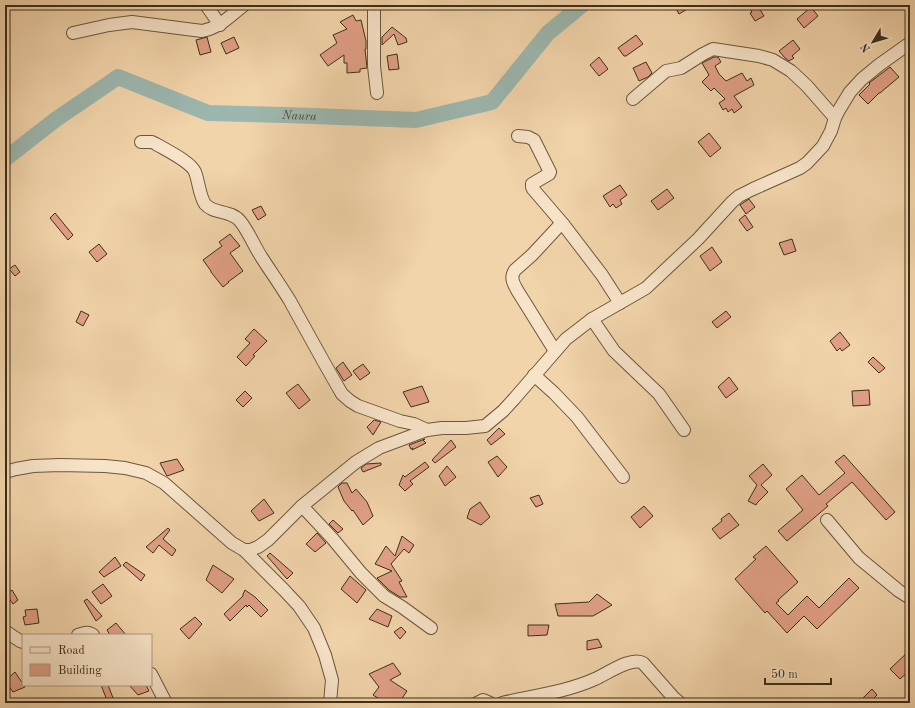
<svg xmlns="http://www.w3.org/2000/svg" width="915" height="708" font-family="'Old Standard TT',serif">
	<style>
		.lines { fill: none; stroke-linecap: round; stroke-linejoin: round }
		.river { stroke: #9cb7af; stroke-width: 16 }
		.building { fill: #e1a086; stroke: #3d2e1a }
		.minor-casing { stroke: #6a583e; stroke-width: 14 }
		.minor { stroke: #f7e3c8; stroke-width: 12 }
		.labels { text-anchor: middle; stroke-width: 3.5; stroke-linejoin: round; paint-order: stroke }
		.water-label { font-size: 12px; font-style: italic; fill: #504938; stroke: #f7e3c8 }
	</style>
	<rect width="100%" height="100%" fill="#f2d4aa"/>
	<filter id="stains"><feTurbulence type="fractalNoise" baseFrequency=".005" numOctaves="4"/><feColorMatrix values="0 0 0 0 .2 0 0 0 0 .09 0 0 0 0 .02 0 0 0 .5 -.17"/></filter>
	<radialGradient id="worn" r=".72"><stop offset=".6" stop-color="#630" stop-opacity="0"/><stop offset="1" stop-color="#630" stop-opacity=".3"/></radialGradient>
	<g class="lines">
		<path class="river" id="s1" d="M 5,159 L 55,120 L 118,77 L 208,113 L 287,115 L 416,120 L 492,102 L 548,33 L 582,5"/>
	</g>
	<g class="building">
		<polygon points="674,5 694,5 679,14"/>
		<polygon points="747,5 757,5 764,16 755,21 750,13 752,12"/>
		<polygon points="811,7 818,16 804,28 797,19"/>
		<polygon points="353,15 356,21 361,20 366,41 366,49 365,49 367,68 360,69 360,72 347,73 347,63 344,63 344,55 328,66 320,55 337,43 333,35 347,29 340,22"/>
		<polygon points="392,27 406,38 407,42 398,45 394,34 382,45 382,37"/>
		<polygon points="636,35 643,44 626,56 624,56 618,48"/>
		<polygon points="207,37 211,52 200,55 196,40"/>
		<polygon points="234,37 239,48 226,54 221,43"/>
		<polygon points="793,40 800,49 792,56 794,58 789,61 785,58 779,51"/>
		<polygon points="397,54 399,69 389,70 387,56"/>
		<polygon points="599,57 608,69 599,76 590,65"/>
		<polygon points="714,57 718,57 721,62 715,66 719,74 726,81 742,73 747,81 751,78 754,85 734,96 742,107 734,113 732,109 728,112 726,108 723,110 719,103 725,99 714,88 711,91 702,82 709,75 702,63"/>
		<polygon points="646,62 652,73 648,77 639,81 633,68"/>
		<polygon points="890,67 899,77 880,93 879,93 868,104 859,95 870,84 869,83"/>
		<polygon points="709,133 721,148 710,157 698,142"/>
		<polygon points="620,185 627,195 620,200 622,204 616,208 613,204 610,207 603,196"/>
		<polygon points="667,189 674,198 658,210 651,201"/>
		<polygon points="749,199 755,207 746,214 740,205"/>
		<polygon points="261,206 266,215 258,220 252,210"/>
		<polygon points="55,213 73,235 68,240 50,218"/>
		<polygon points="745,215 753,227 747,231 739,220"/>
		<polygon points="230,234 240,246 230,253 243,271 228,282 229,282 223,287 211,272 211,271 203,260 222,246 219,242"/>
		<polygon points="792,239 796,251 784,255 779,243"/>
		<polygon points="99,244 107,254 97,262 89,252"/>
		<polygon points="712,247 722,262 710,271 700,256"/>
		<polygon points="15,265 20,272 15,276 9,269"/>
		<polygon points="81,311 89,315 83,326 76,322"/>
		<polygon points="726,311 731,317 717,328 712,322"/>
		<polygon points="254,329 267,341 253,355 255,356 246,366 237,357 250,343 245,339"/>
		<polygon points="840,332 850,345 842,351 840,348 837,351 830,341"/>
		<polygon points="873,357 885,368 879,373 868,362"/>
		<polygon points="343,362 352,375 344,381 336,368"/>
		<polygon points="363,364 370,373 360,380 353,371"/>
		<polygon points="729,377 738,389 726,398 718,387"/>
		<polygon points="298,384 310,400 299,409 286,393"/>
		<polygon points="422,386 429,402 411,407 403,392"/>
		<polygon points="869,390 870,405 853,406 852,391"/>
		<polygon points="245,391 252,398 243,407 236,400"/>
		<polygon points="374,420 381,422 373,435 367,427"/>
		<polygon points="499,428 505,434 491,445 487,440"/>
		<polygon points="425,439 423,440 426,443 412,450 413,448 411,449 409,445"/>
		<polygon points="451,440 456,447 435,463 432,460"/>
		<polygon points="844,455 895,512 886,520 852,482 826,504 828,506 787,541 778,531 803,510 786,489 802,475 819,495 845,473 835,462"/>
		<polygon points="497,456 507,467 498,477 488,462"/>
		<polygon points="177,459 184,470 167,476 160,463"/>
		<polygon points="425,462 429,467 410,481 413,484 405,491 399,485 403,475 405,477"/>
		<polygon points="381,463 381,465 363,472 361,468 366,464"/>
		<polygon points="763,464 772,475 761,485 768,492 757,503 756,505 748,501 757,485 749,476"/>
		<polygon points="447,466 456,477 445,486 439,476"/>
		<polygon points="342,483 347,483 352,493 356,489 367,502 373,516 363,525 353,510 352,511 344,501 338,487"/>
		<polygon points="539,495 543,504 536,507 530,498"/>
		<polygon points="264,499 274,513 259,521 251,511"/>
		<polygon points="480,502 490,517 481,525 467,518 470,509"/>
		<polygon points="644,506 653,516 640,528 631,517"/>
		<polygon points="729,513 739,525 720,539 712,529 722,521 721,519"/>
		<polygon points="333,520 343,529 338,533 329,524"/>
		<polygon points="168,528 170,530 163,539 176,550 172,556 159,545 153,553 146,547"/>
		<polygon points="317,533 326,543 315,552 306,544"/>
		<polygon points="402,536 414,545 409,553 404,549 391,564 402,581 399,582 407,597 400,597 389,590 377,578 392,571 375,564 386,546 395,556"/>
		<polygon points="766,546 798,582 778,600 779,601 776,603 788,615 807,596 819,608 849,578 859,588 817,629 804,616 787,633 767,611 765,613 735,579 756,559 753,557"/>
		<polygon points="270,553 293,573 287,579 267,556"/>
		<polygon points="115,557 121,566 104,577 99,572"/>
		<polygon points="126,562 145,575 141,581 123,565"/>
		<polygon points="213,565 234,579 222,593 206,580"/>
		<polygon points="350,576 366,590 357,603 341,589"/>
		<polygon points="103,584 112,596 101,604 92,592"/>
		<polygon points="12,590 18,600 13,604 6,594"/>
		<polygon points="245,590 255,597 268,610 261,617 249,605 247,607 246,605 230,621 224,614 243,596 243,594"/>
		<polygon points="597,594 612,605 593,616 558,616 555,604 589,602"/>
		<polygon points="87,599 102,616 96,621 84,601"/>
		<polygon points="37,609 39,623 25,625 23,617 26,616 25,610"/>
		<polygon points="377,609 392,616 388,627 369,619"/>
		<polygon points="195,617 202,624 189,639 180,629"/>
		<polygon points="116,623 126,635 110,635 107,630"/>
		<polygon points="528,625 549,625 547,635 528,636"/>
		<polygon points="401,627 406,632 400,639 394,632"/>
		<polygon points="598,639 602,647 587,650 587,641"/>
		<polygon points="910,650 910,670 900,679 890,669"/>
		<polygon points="393,663 401,674 390,680 407,691 399,703 386,703 373,695 379,687 369,674"/>
		<polygon points="15,672 25,687 13,692 5,681"/>
		<polygon points="101,685 108,685 115,703 108,703"/>
		<polygon points="129,685 146,685 149,691 138,695"/>
		<polygon points="872,689 877,695 869,703 858,703"/>
	</g>
	<g class="lines">
		<g class="minor-casing">
			<g id="minor">
				<polyline points="206,5 220,25"/>
				<polyline points="374,5 374,66 377,93"/>
				<path d="M 73,33 L 109,25 L 132,22 L 202,31 C 221,27 230,16 244,5"/>
				<polyline points="633,99 666,71 681,68 703,54 713,49 759,56 773,60 791,71 807,86 835,118"/>
				<polyline points="518,136 528,137 534,140 550,172 549,174 532,184 532,187 533,189 563,224 602,275 620,303"/>
				<path d="M 141,142 L 152,142 L 156,144 C 166,150 191,162 195,172 C 199,182 199,195 205,204 C 213,214 231,210 240,221 C 249,232 254,246 262,258 C 271,272 281,286 290,301 C 307,332 324,363 342,394 L 350,401 L 358,406 L 400,421 L 414,424 L 427,430"/>
				<polyline points="592,319 614,351 659,394 684,430"/>
				<path d="M 555,351 L 517,290 C 513,283 510,277 515,270 L 532,255 L 558,227 L 563,224"/>
				<polyline points="534,375 554,393 577,417 623,477"/>
				<polyline points="5,472 16,469 33,466 60,465 105,466 125,468 146,473 164,483 232,543 244,550 250,550 258,547 268,540 302,506 356,462 379,448 427,430 442,428 466,428 485,426 503,411 514,399 566,339 592,319 646,288 698,239 732,202 739,196 753,189 800,168 807,163 823,146 831,131 835,118 839,110 850,92 862,79 879,65 910,43"/>
				<polyline points="302,506 332,538 361,573 384,596 402,607 431,628"/>
				<polyline points="827,520 859,558 899,591 910,598"/>
				<polyline points="244,550 284,590 299,606 314,628 325,655 332,680 330,703"/>
				<polyline points="5,631 20,641 23,642"/>
				<path d="M 78,635 C 84,633 88,631 93,635"/>
				<polyline points="151,674 166,703"/>
				<polyline points="477,703 483,700 490,703"/>
				<path d="M 502,703 C 533,696 566,692 595,679 C 607,674 631,656 643,663 L 673,697 L 680,703"/>
			</g>
		</g>
		<use href="#minor" class="minor"/>
	</g>
	<g class="labels">
		<g class="water-label">
			<text dy="4" stroke="none"><textPath href="#s1" startOffset="328">Naura</textPath></text>
		</g>
	</g>
	<rect width="915" height="708" fill="none" stroke="#f2d4aa" stroke-width="20"/>
	<rect x="6" y="6" width="903" height="696" fill="none" stroke="#3d2e1a" stroke-width="2"/>
	<rect x="10" y="10" width="895" height="688" fill="none" stroke="#3d2e1a"/>
	<rect x="22" y="634" width="130" height="52" fill="#f7e3c8" stroke="#ad9b82"/>
	<rect x="30" y="647" width="20" height="6" fill="#f7e3c8" stroke="#ad9b82"/>
	<text x="58" y="654" font-size="12" fill="#3d2e1a">Road</text>
	<rect x="30" y="664" width="20" height="12" fill="#e1a086" stroke="#ad9b82"/>
	<text x="58" y="674" font-size="12" fill="#3d2e1a">Building</text>
	<g transform="translate(873 42) rotate(232)" stroke="#f7e3c8" stroke-width="3" paint-order="stroke">
	<path d="M0-3L7 15L0 10L-7 15Z" fill="#3d2e1a"/>
	<text y="-6" font-size="11" font-weight="bold" text-anchor="middle" fill="#3d2e1a">N</text>
	</g>
	<path d="M765 678v6h66v-6" fill="none" stroke="#3d2e1a" stroke-width="2"/>
	<text x="771" y="678" font-size="12" fill="#3d2e1a" stroke="#f7e3c8" stroke-width="3" paint-order="stroke">50 m</text>
	<rect width="100%" height="100%" filter="url(#stains)"/>
	<rect width="100%" height="100%" fill="url(#worn)"/>
</svg>
